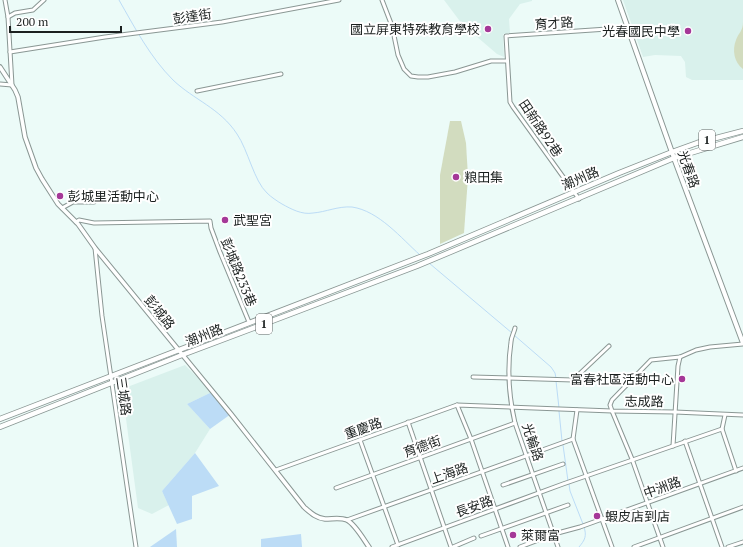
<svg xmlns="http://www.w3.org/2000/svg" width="743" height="547" font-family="'PT Serif','Noto Sans TC',serif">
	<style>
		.built { fill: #d9f1ec }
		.green { fill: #d2dcbf }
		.water { fill: #bcdcf6 }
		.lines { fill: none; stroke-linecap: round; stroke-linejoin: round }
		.stream { stroke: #bcdcf6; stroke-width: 1 }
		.minor-casing { stroke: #8a9794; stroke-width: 5 }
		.tertiary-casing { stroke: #8a9794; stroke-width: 5.5 }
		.secondary-casing { stroke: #8a9794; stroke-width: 6 }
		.primary-casing { stroke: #8a9794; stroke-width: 6 }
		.minor { stroke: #fff; stroke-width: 3 }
		.tertiary { stroke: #fff; stroke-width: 3.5 }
		.secondary { stroke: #fff; stroke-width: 4 }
		.primary { stroke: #fff; stroke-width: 4.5 }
		.poi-dot { fill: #a53898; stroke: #fff; stroke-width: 1.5 }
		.labels { text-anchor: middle; stroke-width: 4; stroke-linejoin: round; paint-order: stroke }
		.shield { fill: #fff; stroke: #5f6362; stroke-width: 1 }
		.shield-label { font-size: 12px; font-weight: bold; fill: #1b201f }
		.street-label { font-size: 13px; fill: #1b201f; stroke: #fff }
		.poi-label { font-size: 13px; fill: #1b201f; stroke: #fff; text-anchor: start }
	</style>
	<rect width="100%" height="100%" fill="#ecfbf8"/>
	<g class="built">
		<polygon points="444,0 532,0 532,1 520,4 509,19 510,33 503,34 504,57 497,54 462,24"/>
		<polygon points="623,0 743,0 743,80 692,80 686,77 685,62 681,56 655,55 643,57"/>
		<polygon points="185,365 212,392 187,404 210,429 195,453 162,491 169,505 152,514 138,508 122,389"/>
	</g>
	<g class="green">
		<path d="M 743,22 L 743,69 C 734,62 732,50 736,40 C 739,32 743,31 743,22 Z"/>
		<polygon points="450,121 461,121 466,143 468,177 464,233 440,244 440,175"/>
	</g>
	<g class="water">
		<polygon points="212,392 231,414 210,429 187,404"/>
		<polygon points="195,453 219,486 192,496 192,519 177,524 162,491"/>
		<polygon points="176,529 177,547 150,547"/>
		<polygon points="301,534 302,547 261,547 261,539"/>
	</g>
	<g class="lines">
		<g class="stream">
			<path d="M 119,0 C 135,28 150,57 173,80 C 194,100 220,108 237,134 C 248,150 254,181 267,193 C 271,197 277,201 282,204 C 291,209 302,215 313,213 C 326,212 338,206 352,207 C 379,211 401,238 420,255"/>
			<polyline points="429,263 512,333"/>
			<polyline points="514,335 551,367 555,373 556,378"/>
			<polyline points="556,381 559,408"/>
			<polyline points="559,411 562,441"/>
			<polyline points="563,445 568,481"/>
			<polyline points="569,484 570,491 583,524"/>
			<path d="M 579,547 C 585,540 587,536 584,527"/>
		</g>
		<g class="minor-casing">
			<g id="minor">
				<polyline points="382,0 392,26 398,55 404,69 411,76 418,77 428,77 455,72 491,61 507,61"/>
				<polyline points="8,17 15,13 33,10 44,0"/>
				<polyline points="10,52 105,37 222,22 339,0"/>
				<polyline points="0,84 12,85 8,17 5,0"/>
				<polyline points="197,91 281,74"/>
				<polyline points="579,199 513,107 510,102 506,36 622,28 627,26"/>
				<polyline points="62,208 73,202 94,202"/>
				<polyline points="76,222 79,220 94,223 210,221 211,228 220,252 249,322"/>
				<polyline points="95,248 102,316 136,547"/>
				<path d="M 515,328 C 514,333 511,337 511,342 C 507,369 509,397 515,423 L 558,547"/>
				<polyline points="473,377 573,380 609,346"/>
				<polyline points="457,405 471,439 508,547"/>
				<polyline points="577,410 573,439 612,547"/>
				<polyline points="725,415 722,429 736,471"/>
				<polyline points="408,422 451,547"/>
				<polyline points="360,440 398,545"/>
				<polyline points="685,441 722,547"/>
				<polyline points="673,446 678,366 680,357"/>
				<polyline points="276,470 457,405 612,411 675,412 743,415"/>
				<polyline points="503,485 563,464"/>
				<polyline points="336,488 515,423"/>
				<polyline points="347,520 573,439"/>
				<polyline points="481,536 568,505"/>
				<polyline points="392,547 563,484 722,429"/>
				<polyline points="453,547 474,538"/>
				<polyline points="520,547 554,534 580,527 743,468"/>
				<polyline points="634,547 743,507"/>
				<polyline points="663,547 632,459 612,411 610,405 612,400 651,360 680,357 696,350 710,347 743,344"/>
				<polyline points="728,547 743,542"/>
			</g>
		</g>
		<g class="tertiary-casing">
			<path id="tertiary" d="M 0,67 L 15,90 L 18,97 L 25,137 L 36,168 L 42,179 L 58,204 L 78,224 L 95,248 L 231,414 L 304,507 C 311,513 316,518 325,519 C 333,519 340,517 347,520 C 355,524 364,540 369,547"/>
		</g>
		<g class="secondary-casing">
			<polyline id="secondary" points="618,0 674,158 743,343"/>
		</g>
		<g class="primary-casing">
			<g id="primary">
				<polyline points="0,419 428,254 619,173 672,152 697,143 743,131"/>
				<polyline points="0,427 182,355 417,266 674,158 743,137"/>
			</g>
		</g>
		<use href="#minor" class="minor"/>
		<use href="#tertiary" class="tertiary"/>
		<use href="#secondary" class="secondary"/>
		<use href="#primary" class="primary"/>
	</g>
	<g class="poi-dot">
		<circle cx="488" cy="29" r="4"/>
		<circle cx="688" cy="31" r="4"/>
		<circle cx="456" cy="177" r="4"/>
		<circle cx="60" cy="196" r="4"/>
		<circle cx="225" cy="220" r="4"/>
		<circle cx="682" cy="379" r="4"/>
		<circle cx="597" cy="516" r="4"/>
		<circle cx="513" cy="535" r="4"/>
	</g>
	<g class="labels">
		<g class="shield">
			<rect x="699" y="130" width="16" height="20" rx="3"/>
			<rect x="256" y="314" width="16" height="20" rx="3"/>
		</g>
		<g class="shield-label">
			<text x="707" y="144">1</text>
			<text x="264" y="328">1</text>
		</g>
		<g class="street-label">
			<text transform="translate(192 16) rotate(-8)" y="5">彭達街</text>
			<text transform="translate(554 23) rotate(-4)" y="5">育才路</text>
			<text transform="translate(541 128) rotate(56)" y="5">田新路92巷</text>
			<text transform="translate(689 169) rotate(70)" y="5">光春路</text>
			<text transform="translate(580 178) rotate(-23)" y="5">潮州路</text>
			<text transform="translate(239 272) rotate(68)" y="5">彭城路233巷</text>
			<text transform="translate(160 312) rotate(51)" y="5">彭城路</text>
			<text transform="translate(204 335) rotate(-21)" y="5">潮州路</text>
			<text transform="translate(124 396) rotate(82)" y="5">三城路</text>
			<text transform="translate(644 401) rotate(1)" y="5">志成路</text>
			<text transform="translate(363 428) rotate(-20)" y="5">重慶路</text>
			<text transform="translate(533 442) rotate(71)" y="5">光輪路</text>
			<text transform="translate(422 446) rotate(-20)" y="5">育德街</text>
			<text transform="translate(449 473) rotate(-19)" y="5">上海路</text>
			<text transform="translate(662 487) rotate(-20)" y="5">中洲路</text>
			<text transform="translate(474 506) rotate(-20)" y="5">長安路</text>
		</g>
		<g class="poi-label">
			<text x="480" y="34" text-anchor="end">國立屏東特殊教育學校</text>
			<text x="680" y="36" text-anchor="end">光春國民中學</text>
			<text x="464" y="182">粮田集</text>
			<text x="68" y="201">彭城里活動中心</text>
			<text x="233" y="225">武聖宮</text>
			<text x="674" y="384" text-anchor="end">富春社區活動中心</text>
			<text x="605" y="521">蝦皮店到店</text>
			<text x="521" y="540">萊爾富</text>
		</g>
	</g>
	<path d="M10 26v6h111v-6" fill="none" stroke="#1b201f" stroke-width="2"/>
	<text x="16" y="26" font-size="12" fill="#1b201f" stroke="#ffffff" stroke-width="3" paint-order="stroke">200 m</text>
</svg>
